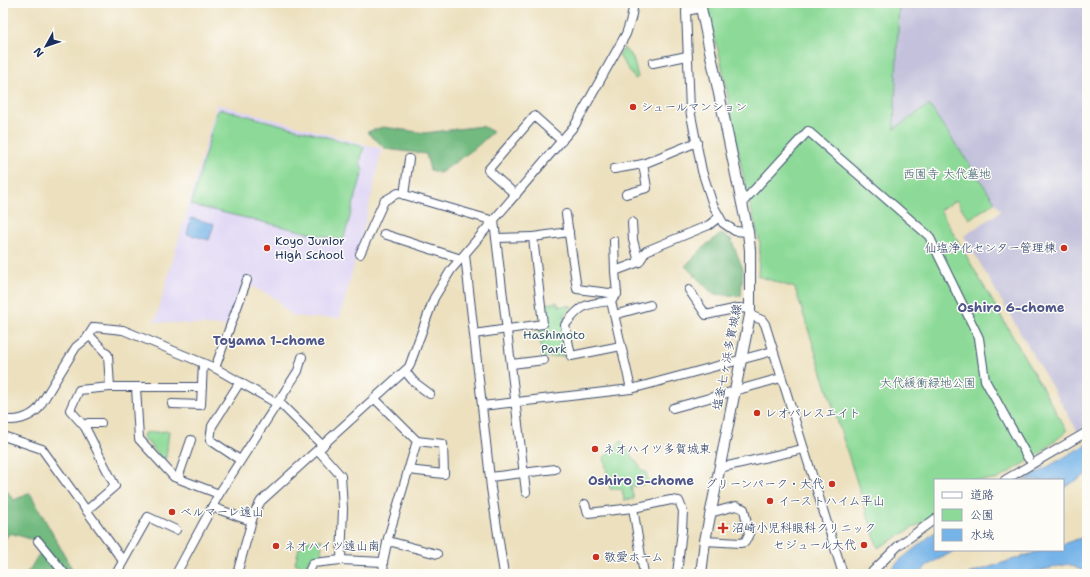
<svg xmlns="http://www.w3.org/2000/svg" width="1090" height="577" font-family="'Shantell Sans','Klee One',sans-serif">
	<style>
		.built { fill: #dfd5f5 }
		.industrial { fill: #c3c1db }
		.green { fill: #8dda98; stroke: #54847b }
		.forest { fill: #72ba80; stroke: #46746f }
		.water { fill: #75b3e8; stroke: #4871a3 }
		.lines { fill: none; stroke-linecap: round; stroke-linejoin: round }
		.minor-casing { stroke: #3a4a6c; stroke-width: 10 }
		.major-casing { stroke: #3a4a6c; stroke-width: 12 }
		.minor { stroke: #fff; stroke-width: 8 }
		.major { stroke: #fff; stroke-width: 10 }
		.poi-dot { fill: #c8321e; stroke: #fdfcf7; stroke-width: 1.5 }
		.labels { text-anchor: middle; stroke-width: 3; stroke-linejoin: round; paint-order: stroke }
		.poi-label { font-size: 12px; fill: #1b2f5e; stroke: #fdfcf7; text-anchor: start }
		.park-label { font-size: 12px; fill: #385a6c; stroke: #fdfcf7 }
		.street-label { font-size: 12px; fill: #1b2f5e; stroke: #fdfcf7 }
		.neighbourhood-label { font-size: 13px; font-weight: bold; fill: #4f568a; stroke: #fdfcf7 }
	</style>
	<rect width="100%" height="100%" fill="#fdfcf7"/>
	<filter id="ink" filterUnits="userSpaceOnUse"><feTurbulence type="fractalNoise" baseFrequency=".025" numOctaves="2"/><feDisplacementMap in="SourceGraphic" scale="8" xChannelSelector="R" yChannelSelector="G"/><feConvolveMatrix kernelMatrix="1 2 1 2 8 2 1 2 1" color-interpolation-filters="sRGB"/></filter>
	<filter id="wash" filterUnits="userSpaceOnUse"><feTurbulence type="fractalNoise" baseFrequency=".012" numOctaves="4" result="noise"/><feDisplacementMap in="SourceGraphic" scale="16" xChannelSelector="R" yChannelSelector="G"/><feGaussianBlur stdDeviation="0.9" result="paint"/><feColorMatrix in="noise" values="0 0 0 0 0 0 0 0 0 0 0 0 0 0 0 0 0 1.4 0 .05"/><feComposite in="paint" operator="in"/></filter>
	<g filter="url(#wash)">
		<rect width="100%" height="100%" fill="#ece0be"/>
		<polygon class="built" points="217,104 382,149 367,215 340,318 311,318 294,316 283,308 277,299 243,282 227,326 155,322"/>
		<polygon class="industrial" points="899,3 1087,3 1087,426 1078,432 964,236 1001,211 930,106 894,130"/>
		<g class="green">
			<polygon points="706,3 899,3 894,129 929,105 995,202 969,219 956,200 940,210 1067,431 1037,456 996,480 935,480 935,515 878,548 795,288 758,276 760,243 745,186 720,57 706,9"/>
			<polygon points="624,48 633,58 638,77 635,79 619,56"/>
			<polygon points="222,109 364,147 360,162 363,171 343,241 191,205 217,111"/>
			<polygon points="557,302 559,306 572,306 564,315 570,355 542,358 539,329 544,328 542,305"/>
			<polygon points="169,431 166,458 162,458 143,437 144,433"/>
			<polygon points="621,441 643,471 646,472 649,483 631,487 634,499 624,500 622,489 610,489 604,457"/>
			<polygon points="322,540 321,558 309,558 306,568 295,563 301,541"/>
		</g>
		<g class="forest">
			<polygon points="482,126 493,132 474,149 440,173 430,170 426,154 386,149 367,132 383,127 425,133"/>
			<polygon points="721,234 731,239 743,269 741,296 713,294 685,266 706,245"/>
			<path d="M 3,486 L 14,500 L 30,493 L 75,574 L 25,574 C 32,569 35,558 42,551 L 34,540 L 10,533 L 3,541 Z"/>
		</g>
		<g class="water">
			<polygon points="191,218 214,224 209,240 187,234"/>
			<polygon points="1087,444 1087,474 1063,488 1063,480 1025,480"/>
			<polygon points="935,532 935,550 956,550 926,566 921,574 886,574 899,561"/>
			<polygon points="1087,536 1087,570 1083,571 1068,564 1025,574 968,574 1043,550 1063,550 1063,544"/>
		</g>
	</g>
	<g filter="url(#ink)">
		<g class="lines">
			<g class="minor-casing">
				<g id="minor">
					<polyline points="701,8 686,11 690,110 702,171 713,205 723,223 735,231 748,232"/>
					<polyline points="653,63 687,56"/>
					<polyline points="614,169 643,164 697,142"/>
					<polyline points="626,194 647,188 643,164"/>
					<polyline points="404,195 409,159"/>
					<polyline points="516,195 488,170 534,116 562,141"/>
					<polyline points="742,203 808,131 929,236 979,338 985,380 1028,458"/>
					<polyline points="566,214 577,289 617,294"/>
					<polyline points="632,222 633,240 639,262"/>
					<polyline points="384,234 461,259"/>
					<polyline points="496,238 533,237"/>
					<polyline points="614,241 615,271"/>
					<polyline points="360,254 384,201 398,193 494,221 526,492"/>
					<polyline points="465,255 482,406"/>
					<polyline points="689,290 706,315 738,308 751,309"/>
					<path d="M 611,301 C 585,304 582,304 565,325 L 571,356 L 621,346"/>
					<polyline points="614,315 650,305"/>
					<polyline points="750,315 762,320 765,324 843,574"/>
					<polyline points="474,334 543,324 533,237 569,232"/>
					<polyline points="89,335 108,355 110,387 136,387 139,439 174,477 219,494"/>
					<polyline points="512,364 544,360"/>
					<polyline points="215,368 247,280"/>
					<polyline points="405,371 414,382 430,394"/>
					<polyline points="240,382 212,426 210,440 240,460"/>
					<polyline points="136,387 202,387"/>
					<polyline points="631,389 611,301 617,294 615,271 639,262 646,251 709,225 719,217"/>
					<polyline points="375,399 417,441 388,538 383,562 384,574"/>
					<polyline points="278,401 323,446"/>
					<polyline points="172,404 201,405 203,363"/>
					<polyline points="673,408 781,378"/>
					<path d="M 3,419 C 16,422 29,418 38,409 L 76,347 L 87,338 L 94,327 L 123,330 L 215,368 L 276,403"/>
					<polyline points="85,427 88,423 101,423"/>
					<polyline points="3,436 42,449 123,561"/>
					<polyline points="318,450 341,476 343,509 341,560 383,562"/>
					<polyline points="719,468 803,449"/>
					<polyline points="408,470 444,474 443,444 417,441"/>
					<polyline points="490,477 555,469"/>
					<polyline points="178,478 191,440"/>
					<polyline points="1005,480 1087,432"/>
					<polyline points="585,504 588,513 633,508"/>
					<polyline points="212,507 251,521"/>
					<polyline points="87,510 115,486 85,427 70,410 79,390 110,387"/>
					<polyline points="38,541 65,574"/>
					<polyline points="705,541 740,543 745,542 749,534 744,509 736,506 710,513"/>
					<polyline points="387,543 392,542 437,554"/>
					<polyline points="116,574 148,517 176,530"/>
					<polyline points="176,574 219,494 298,371 302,357"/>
					<polyline points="237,574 254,513 261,501 409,367 434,298 451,270 575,125 626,34 631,19 634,3"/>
					<polyline points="308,574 313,563 341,560"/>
					<polyline points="504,574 491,488 482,406 631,389 773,351"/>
					<polyline points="644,574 633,508 671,500 679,501 683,511 682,530 677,574"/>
					<polyline points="870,574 898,546 935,519"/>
				</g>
			</g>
			<g class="major-casing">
				<polyline id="major" points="700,3 748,232 750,250 750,315 705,541 701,574"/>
			</g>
			<use href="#minor" class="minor"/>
			<use href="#major" class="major"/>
		</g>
	</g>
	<g class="poi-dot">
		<circle cx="633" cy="107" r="4"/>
		<circle cx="267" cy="248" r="4"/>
		<circle cx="1064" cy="248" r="4"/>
		<circle cx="757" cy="413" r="4"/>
		<circle cx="595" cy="449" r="4"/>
		<circle cx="832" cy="484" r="4"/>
		<circle cx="770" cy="501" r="4"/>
		<circle cx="172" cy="512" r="4"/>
		<path d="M721 522h4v4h4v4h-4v4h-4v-4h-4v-4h4z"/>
		<circle cx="864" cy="545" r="4"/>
		<circle cx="276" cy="546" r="4"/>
		<circle cx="596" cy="557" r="4"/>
	</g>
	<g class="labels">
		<g class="poi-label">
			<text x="641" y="111">シュールマンション</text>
			<text x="275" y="245">Koyo Junior<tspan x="275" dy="14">High School</tspan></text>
			<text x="1056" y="252" text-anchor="end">仙塩浄化センター管理棟</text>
			<text x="765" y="417">レオパレスエイト</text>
			<text x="603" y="453">ネオハイツ多賀城東</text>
			<text x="824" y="488" text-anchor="end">グリーンパーク・大代</text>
			<text x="778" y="505">イーストハイム平山</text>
			<text x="180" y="516">ベルマーレ遠山</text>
			<text x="732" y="532">沼崎小児科眼科クリニック</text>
			<text x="856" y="549" text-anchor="end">セジュール大代</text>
			<text x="284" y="550">ネオハイツ遠山南</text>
			<text x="604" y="561">敬愛ホーム</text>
		</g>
		<g class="park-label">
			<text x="947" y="178">西園寺 大代墓地</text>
			<text x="554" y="339">Hashimoto<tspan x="554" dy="14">Park</tspan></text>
			<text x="928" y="387">大代緩衝緑地公園</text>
		</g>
		<g class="street-label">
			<text transform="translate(727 357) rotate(-79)" y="4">塩釜七ヶ浜多賀城線</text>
		</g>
		<g class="neighbourhood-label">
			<text x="1011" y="312">Oshiro 6-chome</text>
			<text x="269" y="345">Toyama 1-chome</text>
			<text x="641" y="485">Oshiro 5-chome</text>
		</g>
	</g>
	<rect width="1090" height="577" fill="none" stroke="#fdfcf7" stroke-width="16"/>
	<rect x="934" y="479" width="130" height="72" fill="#fdfcf7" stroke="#a3aaba"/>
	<rect x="942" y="492" width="20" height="6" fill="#ffffff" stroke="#a3aaba"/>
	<text x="970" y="499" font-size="12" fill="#1b2f5e">道路</text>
	<rect x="942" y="509" width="20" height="12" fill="#8dda98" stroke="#a3aaba"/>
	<text x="970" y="519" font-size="12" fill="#1b2f5e">公園</text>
	<rect x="942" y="529" width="20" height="12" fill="#75b3e8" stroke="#a3aaba"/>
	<text x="970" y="539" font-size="12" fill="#1b2f5e">水域</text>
	<g transform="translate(46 46) rotate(230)" stroke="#fdfcf7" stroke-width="3" paint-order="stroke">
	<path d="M0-3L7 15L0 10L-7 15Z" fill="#1b2f5e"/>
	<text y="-6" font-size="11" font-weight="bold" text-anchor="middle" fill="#1b2f5e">N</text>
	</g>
</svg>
